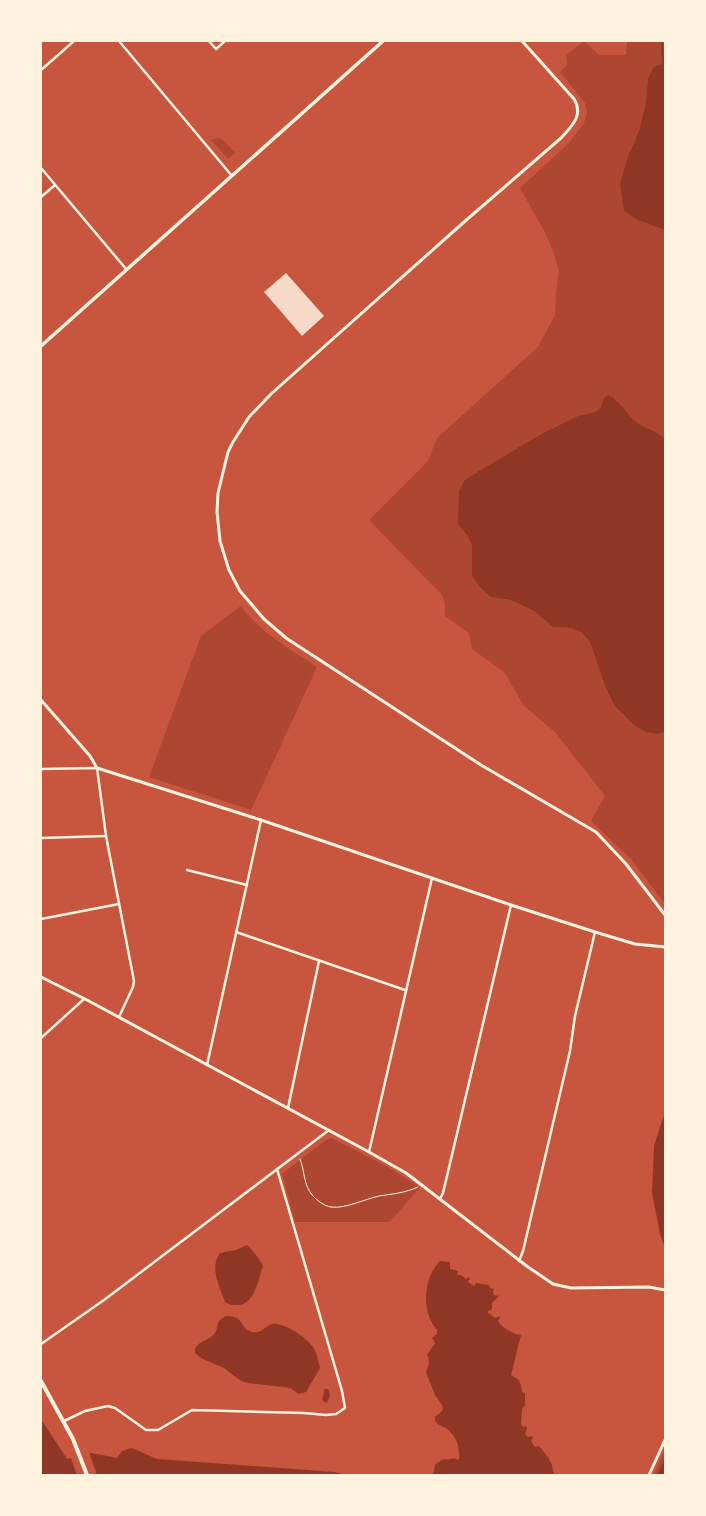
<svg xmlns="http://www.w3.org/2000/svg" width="706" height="1516" font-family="'Zilla Slab',serif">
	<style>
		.green { fill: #ae4732 }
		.water { fill: #8f3625 }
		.pier { fill: #c8553d }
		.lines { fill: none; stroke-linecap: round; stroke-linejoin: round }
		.stream { stroke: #8f3625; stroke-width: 2 }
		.building { fill: #f7dbc8 }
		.path { stroke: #fff3e0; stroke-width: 1 }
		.minor { stroke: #fff3e0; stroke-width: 2.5 }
		.tertiary { stroke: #fff3e0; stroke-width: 3 }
		.secondary { stroke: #fff3e0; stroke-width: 3.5 }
		.primary { stroke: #fff3e0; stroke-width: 4 }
	</style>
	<rect width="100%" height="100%" fill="#c8553d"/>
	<g class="green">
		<path d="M 584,41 L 599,55 L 626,55 L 627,41 L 665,41 L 665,66 L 663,64 L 648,78 L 646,103 L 639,131 L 628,156 L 655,225 L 665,230 L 665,440 C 658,431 650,430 641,425 C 631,419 623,408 616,399 L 604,398 L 601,407 L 595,412 L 578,416 L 541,434 L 484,468 L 459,491 L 463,532 L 468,537 L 472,545 L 472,576 L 479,586 L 490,597 L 511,600 L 534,611 L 553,627 L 571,628 L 581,632 L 590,642 L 605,686 L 615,707 L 623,716 L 657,734 L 665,732 L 665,904 L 631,859 L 591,821 L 605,796 L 555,732 L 524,706 L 504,672 L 472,649 L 469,633 L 445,616 L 445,604 L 442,595 L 369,520 L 428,461 L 437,438 L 538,347 L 555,315 L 556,293 L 559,270 L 552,248 L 543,229 L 520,188 L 569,143 L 584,123 L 587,112 L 585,103 L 560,72 L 567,65 L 566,55 Z"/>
		<polygon points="217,138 222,139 235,153 228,159 211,140"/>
		<path d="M 241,606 C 261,633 289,649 317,667 L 251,810 L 149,777 L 201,636 Z"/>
		<polygon points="332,1138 386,1166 420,1187 390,1222 295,1222 282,1174 327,1139"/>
		<polygon points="665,1450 665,1458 657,1475 654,1475"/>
	</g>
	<g class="water">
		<polygon points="663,64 665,66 665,230 638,220 624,211 620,184 628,156 639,131 646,103 648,78 654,67"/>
		<path d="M 608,395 C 623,402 627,417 641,425 C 650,430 658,431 665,440 L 665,732 L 657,734 L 646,732 L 634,725 L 615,707 L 605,686 L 590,642 L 581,632 L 571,628 L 553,627 L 534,611 L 511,600 L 490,597 L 479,586 L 472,576 L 472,545 L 468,537 L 458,524 L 459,491 L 465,480 L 484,468 L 541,434 L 578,416 L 595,412 L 601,407 L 604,398 Z"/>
		<polygon points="665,1112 665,1248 660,1234 652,1193 654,1146"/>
		<path d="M 247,1245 C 250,1247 262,1262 263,1266 C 258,1279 255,1305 237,1305 C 233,1305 229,1305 225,1302 C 220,1287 209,1268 220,1253 L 236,1250 Z"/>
		<path d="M 440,1261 L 450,1262 L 450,1269 L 458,1271 L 457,1275 L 461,1275 L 466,1279 L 469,1277 L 470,1279 L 468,1282 L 474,1286 L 476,1283 L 489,1285 L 490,1288 L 494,1289 L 493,1292 L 494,1295 L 497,1296 L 500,1295 L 492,1303 L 492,1309 L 487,1312 L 495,1318 L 501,1316 L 498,1321 C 502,1328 513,1334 521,1335 L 511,1375 L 519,1380 L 521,1386 L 522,1392 L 525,1393 L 525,1405 L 522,1409 L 521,1424 L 523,1427 L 526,1426 L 527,1429 L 525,1434 L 528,1437 L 531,1436 L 533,1437 L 531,1441 L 535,1447 L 539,1446 C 543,1451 549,1457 551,1463 C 553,1467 552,1470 555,1475 L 433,1475 L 435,1465 C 446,1455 445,1462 454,1458 L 457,1460 L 459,1459 C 460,1447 456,1435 446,1428 C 442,1426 438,1425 435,1421 L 435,1417 L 443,1410 L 442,1405 L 435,1395 L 426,1372 C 428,1365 431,1363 427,1355 L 435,1343 L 432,1338 L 437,1334 L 437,1330 C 421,1312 423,1278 440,1261 Z"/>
		<path d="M 225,1316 C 246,1315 238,1328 252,1332 C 261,1334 264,1327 272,1324 C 283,1321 307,1338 313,1347 C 317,1353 318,1361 320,1368 L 306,1392 L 299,1394 L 290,1388 L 284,1387 L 248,1383 L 241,1381 L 224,1368 L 201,1358 L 195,1353 L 195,1349 C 199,1340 210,1341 215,1333 C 217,1330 217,1325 219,1321 Z"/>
		<polygon points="324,1389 328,1389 330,1395 327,1403 322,1400 324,1393"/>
		<polygon points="41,1419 67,1459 91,1453 117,1458 122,1451 132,1448 157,1459 334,1472 347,1475 41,1475"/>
		<polygon points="665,1458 665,1475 657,1475"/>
	</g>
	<polygon class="pier" points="89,1452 97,1475 77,1475 70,1456"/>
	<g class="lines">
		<polyline class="stream" points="662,41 663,64"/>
	</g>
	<polygon class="building" points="286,273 324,316 302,336 264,292"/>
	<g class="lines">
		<path class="path" d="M 300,1159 C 305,1171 303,1185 313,1196 C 318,1201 324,1206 331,1207 C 345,1209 365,1199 379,1196 C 392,1194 405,1193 418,1187"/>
		<g class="minor">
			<polyline points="119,41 232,176"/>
			<polyline points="209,41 216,49 225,41"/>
			<polyline points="41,70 74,41"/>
			<polyline points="41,168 126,269"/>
			<polyline points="41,197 55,185"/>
			<polyline points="41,769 97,768 106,836 134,981 133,987 119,1017"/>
			<polyline points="41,838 106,836"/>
			<polyline points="187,870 247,885"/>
			<polyline points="41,919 119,904"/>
			<polyline points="236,932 405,990"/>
			<polyline points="41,1038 84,999"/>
			<polyline points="207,1065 261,820"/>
			<polyline points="288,1108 319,961"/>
			<polyline points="369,1152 432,878"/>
			<polyline points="440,1199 443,1193 511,905"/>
			<polyline points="519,1261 523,1251 570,1051 575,1016 595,932"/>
			<polyline points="41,1344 104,1300 329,1130"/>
			<polyline points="64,1421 85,1411 108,1406 115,1408 146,1430 158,1430 192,1410 304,1413 326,1415 336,1414 345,1408 342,1391 277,1169"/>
		</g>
		<g class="tertiary">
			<path d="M 522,41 L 574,99 C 584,115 572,126 561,138 L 464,222 L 271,394 L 249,417 L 233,442 L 228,452 L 218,493 L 217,512 L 220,541 L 229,570 L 240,591 L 264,619 L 286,638 L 481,765 L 596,832 L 626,864 L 665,915"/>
			<polyline points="41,700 90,756 97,768 261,820 511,905 595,932 635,944 665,947"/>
			<polyline points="41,977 87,1000 369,1152 406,1173 528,1267 553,1284 571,1288 649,1287 665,1290"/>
			<polyline points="649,1475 665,1440"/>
		</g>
		<polyline class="secondary" points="41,346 383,41"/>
		<polyline class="primary" points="41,1381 73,1439 87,1475"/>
	</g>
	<rect width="706" height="1516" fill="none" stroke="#fff3e0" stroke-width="84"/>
</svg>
